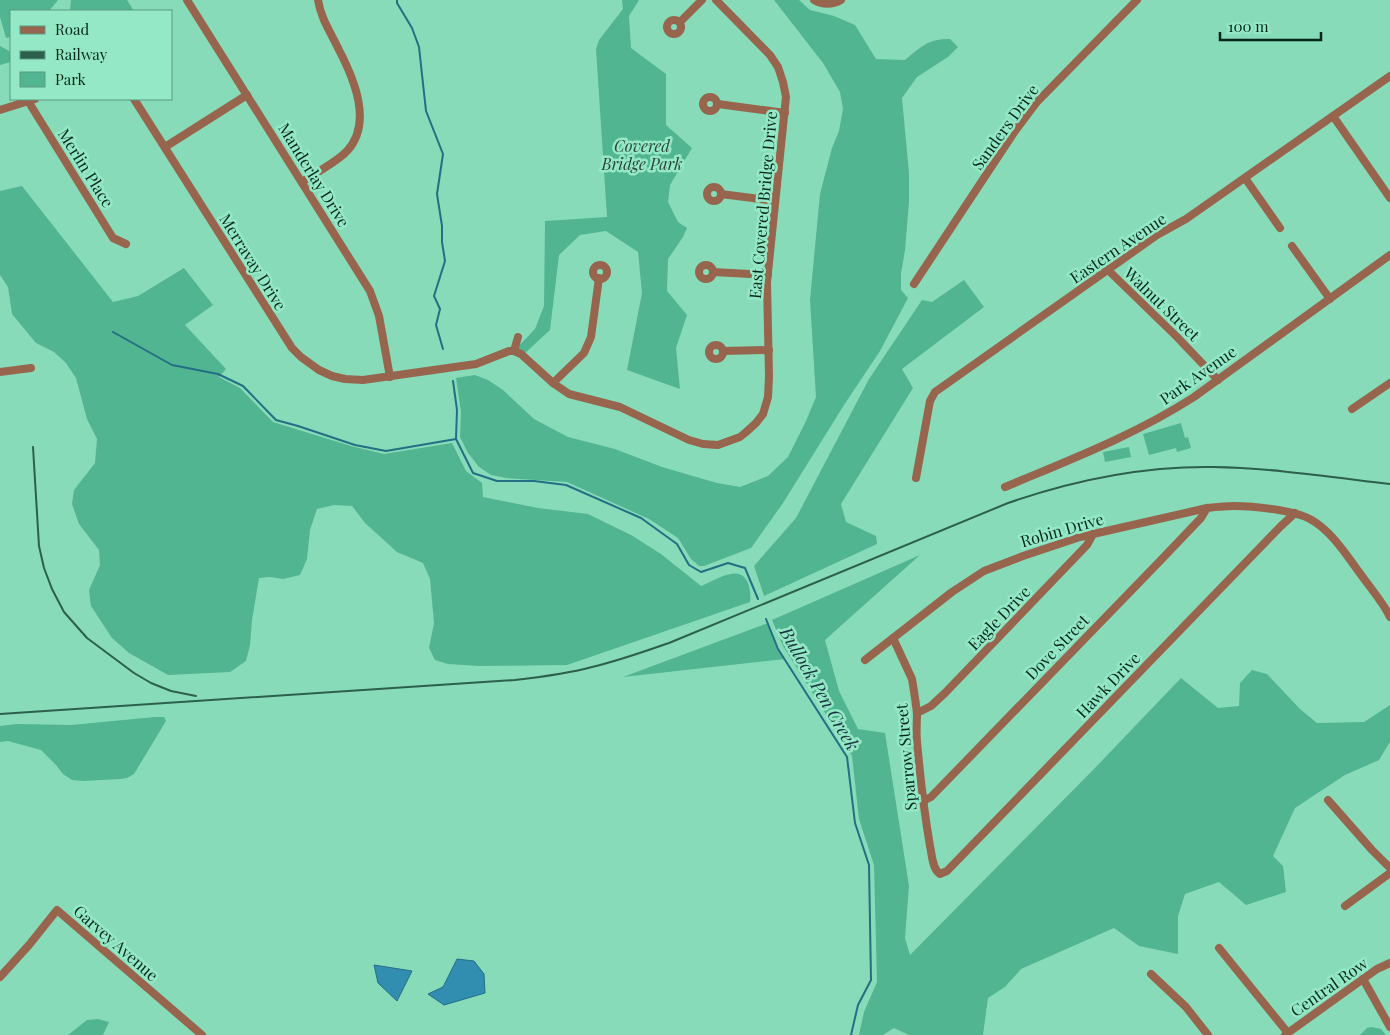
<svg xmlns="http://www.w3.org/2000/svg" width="1390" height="1035" font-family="'Playfair Display',serif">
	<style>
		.green { fill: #52b591 }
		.water { fill: #318eb0; stroke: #236f83 }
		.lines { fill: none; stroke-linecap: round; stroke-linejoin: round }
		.stream { stroke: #236f83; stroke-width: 2 }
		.minor { stroke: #97654d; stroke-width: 8 }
		.rail { stroke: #2c604d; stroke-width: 2 }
		.labels { text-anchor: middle; stroke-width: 5; stroke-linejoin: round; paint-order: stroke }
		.street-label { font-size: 16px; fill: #02261a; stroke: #94e8c6 }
		.park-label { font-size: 16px; font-style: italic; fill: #294439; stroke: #94e8c6 }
		.water-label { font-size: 18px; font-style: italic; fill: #18343f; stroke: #94e8c6 }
	</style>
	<rect width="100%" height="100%" fill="#87dbb9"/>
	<g class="green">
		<polygon points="0,0 58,0 49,11 11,11 11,37 6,38 0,17"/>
		<polygon points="71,0 127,0 134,11 70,11"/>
		<polygon points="622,0 639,0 629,16 631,48 666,74 666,125 692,148 670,185 668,202 678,222 687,228 683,237 668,259 667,291 687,315 676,348 680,389 627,370 642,293 638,252 606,231 580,235 559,255 550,330 523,355 514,351 535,329 544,306 545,221 607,217 596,49 599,40 623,9"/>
		<path d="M 774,0 L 799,0 L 810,10 L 834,16 L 855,25 L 876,59 L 905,60 C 922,46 928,39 950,39 L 958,47 L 948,57 L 917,77 L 902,98 L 909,173 L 909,202 L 905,250 L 901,274 L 901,290 L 908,298 L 880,351 L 844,405 L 783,503 L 751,548 L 704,566 L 699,566 L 691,559 L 678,538 L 649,519 L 567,482 L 506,478 L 491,475 L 479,467 L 468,453 L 460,437 L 461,412 L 456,378 L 475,375 L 488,380 L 503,390 L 534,419 L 568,437 L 615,449 L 662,467 L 717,483 L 740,487 L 768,476 L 788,457 L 806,421 L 816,397 L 810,300 L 820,194 L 832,148 L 839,131 L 843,109 L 840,92 L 823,63 Z"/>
		<polygon points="0,46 11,52 11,62 0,65"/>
		<path d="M 22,186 L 113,302 L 138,296 L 184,268 L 213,305 L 185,325 L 226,369 L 219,377 L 240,388 L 273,422 L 351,446 L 384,454 L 452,443 L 466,471 L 482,483 L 483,497 L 538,508 L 588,514 L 631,535 L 661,554 L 701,586 C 716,580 742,561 749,586 C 750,592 751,597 750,602 L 567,665 L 479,666 L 448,664 L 435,660 L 429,648 L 434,623 L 430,579 L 423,563 L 397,552 L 365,523 L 352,506 L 334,505 L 317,509 L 310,530 L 307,559 L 300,575 L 283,579 L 270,577 L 259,578 L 252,620 L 250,645 L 246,661 L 230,672 L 168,675 L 129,653 L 112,638 L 91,606 L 89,590 L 100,565 L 99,550 L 79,524 L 72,504 L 74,490 L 95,463 L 97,439 L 87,419 L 76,378 L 66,363 L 54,352 L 36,343 L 12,314 L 8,287 L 0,275 L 0,191 Z"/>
		<polygon points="964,280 984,307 902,369 913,388 841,504 846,522 876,536 877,544 764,596 754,566 796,518 869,379 922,300 932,302"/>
		<polygon points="1181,423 1185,438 1188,437 1191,448 1177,452 1176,448 1149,455 1143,434"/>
		<polygon points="1129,447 1131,457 1105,462 1103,452"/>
		<polygon points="920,555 825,640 839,691 858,729 885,733 909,886 905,938 910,955 1094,769 1181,678 1218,708 1239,706 1240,683 1252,670 1267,674 1300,709 1317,723 1364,722 1390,705 1390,742 1379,760 1345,775 1295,808 1273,856 1283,866 1286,892 1246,905 1219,882 1185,894 1178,916 1178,954 1139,946 1114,928 1021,969 1005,987 988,998 983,1035 909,1035 894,1028 883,1035 859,1035 864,1012 877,982 874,865 859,819 852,756 783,646 772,620"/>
		<polygon points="768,623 778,649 785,659 623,677"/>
		<polygon points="155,717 164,717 166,721 134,774 127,778 120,779 83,781 72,780 63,774 56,765 41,750 8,741 0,742 0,726 17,724 71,725"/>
		<polygon points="98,1019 109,1022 103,1035 68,1035 87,1020"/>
		<polygon points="1371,1027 1381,1029 1386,1035 1360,1035 1367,1028"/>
	</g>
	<g class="water">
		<polygon points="457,959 474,961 484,974 485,993 444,1005 428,994 443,987"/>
		<polygon points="374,965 412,971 397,1001 378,983"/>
	</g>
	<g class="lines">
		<g class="stream">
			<polyline points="397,0 397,3 412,28 419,47 426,111 443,154 437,194 442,226 442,242 445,261 434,296 440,309 436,325 443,349"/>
			<polyline points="113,332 172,365 218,374 243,386 276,420 298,426 355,445 386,451 456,439 473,473 497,481 534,481 566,485 641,518 677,544 689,565 701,572 728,563 745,568 758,599"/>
			<polyline points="453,381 457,410 456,438"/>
			<polyline points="766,619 778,649 847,757 855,823 869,865 871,980 858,1005 851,1035"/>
		</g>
		<g class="minor">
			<polyline points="187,0 370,291 379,316 390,377"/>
			<path d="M 814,0 C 823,5 832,5 841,0"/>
			<circle cx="674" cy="27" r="7"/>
			<polyline points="680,22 702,0"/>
			<circle cx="710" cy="104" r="7"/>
			<polyline points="134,99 292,348 301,357 319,370 332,376 345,379 363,380 476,364 509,351 514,351 521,354 553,383 569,394 620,407 689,440 703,444 718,445 740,437 745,433 756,423 763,414 768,397 769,376 767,282 786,97 783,82 778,67 770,55 716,0"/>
			<polyline points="28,101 113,238 126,244"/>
			<polyline points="718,104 785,113"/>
			<polyline points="0,110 35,99"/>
			<polyline points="1333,116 1390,198"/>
			<polyline points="165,147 247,95"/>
			<polyline points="1245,178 1280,228"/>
			<path d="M 302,182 C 315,173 337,162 347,151 C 373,123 354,79 339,50 C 331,33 321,19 318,0"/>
			<circle cx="714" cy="194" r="7"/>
			<polyline points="721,194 775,201"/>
			<polyline points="1292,246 1330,299"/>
			<circle cx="706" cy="272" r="7"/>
			<circle cx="600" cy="272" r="7"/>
			<polyline points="1108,270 1177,337 1218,380"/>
			<polyline points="713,272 768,275"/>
			<polyline points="914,284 1015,131 1036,103 1137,0"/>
			<circle cx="716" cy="352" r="7"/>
			<polyline points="514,351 518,337"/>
			<polyline points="723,351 769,350"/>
			<polyline points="0,372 31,368"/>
			<polyline points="553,383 584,353 591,337 599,278"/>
			<polyline points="1352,409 1390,383"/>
			<polyline points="916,478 930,401 935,392 1157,235 1186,219 1390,76"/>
			<path d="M 1005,487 C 1069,460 1135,435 1194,397 L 1390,255"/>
			<path d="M 893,638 L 912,679 C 914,691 916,703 917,714 C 917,723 916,732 917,741 C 920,776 924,811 930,846 C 932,854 932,869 940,874 L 947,871 L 1281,526 L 1295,513"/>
			<path d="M 865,660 L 952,592 L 984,571 L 1023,556 L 1080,537 L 1207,508 C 1216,507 1225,506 1234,506 C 1254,506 1293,510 1310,519 C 1332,531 1347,556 1362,576 C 1371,589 1383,602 1390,617"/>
			<polyline points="917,713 931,706 945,693 1087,545 1093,534"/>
			<polyline points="1328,800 1372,850 1390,868"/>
			<polyline points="923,801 931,797 1160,561 1201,518 1207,508"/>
			<polyline points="1345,906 1390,873"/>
			<polyline points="1219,948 1288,1033"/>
			<polyline points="1151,974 1186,1007 1208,1035"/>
			<polyline points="0,977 29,945 57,910 202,1035"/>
			<polyline points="1363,979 1390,1027"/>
			<polyline points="1285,1035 1363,979 1377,969 1390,963"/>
		</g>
		<g class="rail">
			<polyline points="33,447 39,546 44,568 52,589 64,612 87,638 134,673 151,683 171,691 196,696"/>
			<path d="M 0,714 L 515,680 C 541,677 567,674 592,667 C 618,661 643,652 669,643 L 1008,503 C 1074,480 1142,466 1213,467 C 1272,468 1331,477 1390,484"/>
		</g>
	</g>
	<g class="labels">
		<g class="street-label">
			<text transform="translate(1005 127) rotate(-54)" y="6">Sanders Drive</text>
			<text transform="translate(86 168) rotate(58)" y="6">Merlin Place</text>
			<text transform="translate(314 175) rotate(58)" y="6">Manderlay Drive</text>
			<text transform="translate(763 205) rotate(-85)" y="6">East Covered Bridge Drive</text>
			<text transform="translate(1118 248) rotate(-34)" y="6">Eastern Avenue</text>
			<text transform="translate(253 262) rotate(58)" y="6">Merravay Drive</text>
			<text transform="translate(1162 304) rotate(44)" y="6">Walnut Street</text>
			<text transform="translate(1198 375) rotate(-35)" y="6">Park Avenue</text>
			<text transform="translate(1062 530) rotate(-16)" y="6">Robin Drive</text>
			<text transform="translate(999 618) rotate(-46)" y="6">Eagle Drive</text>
			<text transform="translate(1057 647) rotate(-46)" y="6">Dove Street</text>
			<text transform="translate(1108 685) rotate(-46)" y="6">Hawk Drive</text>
			<text transform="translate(906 757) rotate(-95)" y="6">Sparrow Street</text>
			<text transform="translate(116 943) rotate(41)" y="6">Garvey Avenue</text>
			<text transform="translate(1329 987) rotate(-35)" y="6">Central Row</text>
		</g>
		<g class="park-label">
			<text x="642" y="152">Covered<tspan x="642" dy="18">Bridge Park</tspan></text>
		</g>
		<g class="water-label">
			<text transform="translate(819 689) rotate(60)" y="6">Bullock Pen Creek</text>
		</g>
	</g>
	<rect x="10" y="10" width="162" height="90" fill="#94e8c6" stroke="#5a9a81"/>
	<rect x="20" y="26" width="25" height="8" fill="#97654d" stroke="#5a9a81"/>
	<text x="55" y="35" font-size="15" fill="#02261a">Road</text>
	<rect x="20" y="51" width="25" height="8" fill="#2c604d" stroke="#5a9a81"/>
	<text x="55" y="60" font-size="15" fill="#02261a">Railway</text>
	<rect x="20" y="72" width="25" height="15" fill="#52b591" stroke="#5a9a81"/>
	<text x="55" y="85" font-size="15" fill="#02261a">Park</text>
	<path d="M1220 32v8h101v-8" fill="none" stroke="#02261a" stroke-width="2.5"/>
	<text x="1228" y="32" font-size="15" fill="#02261a" stroke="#94e8c6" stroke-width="4" paint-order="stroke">100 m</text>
</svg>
